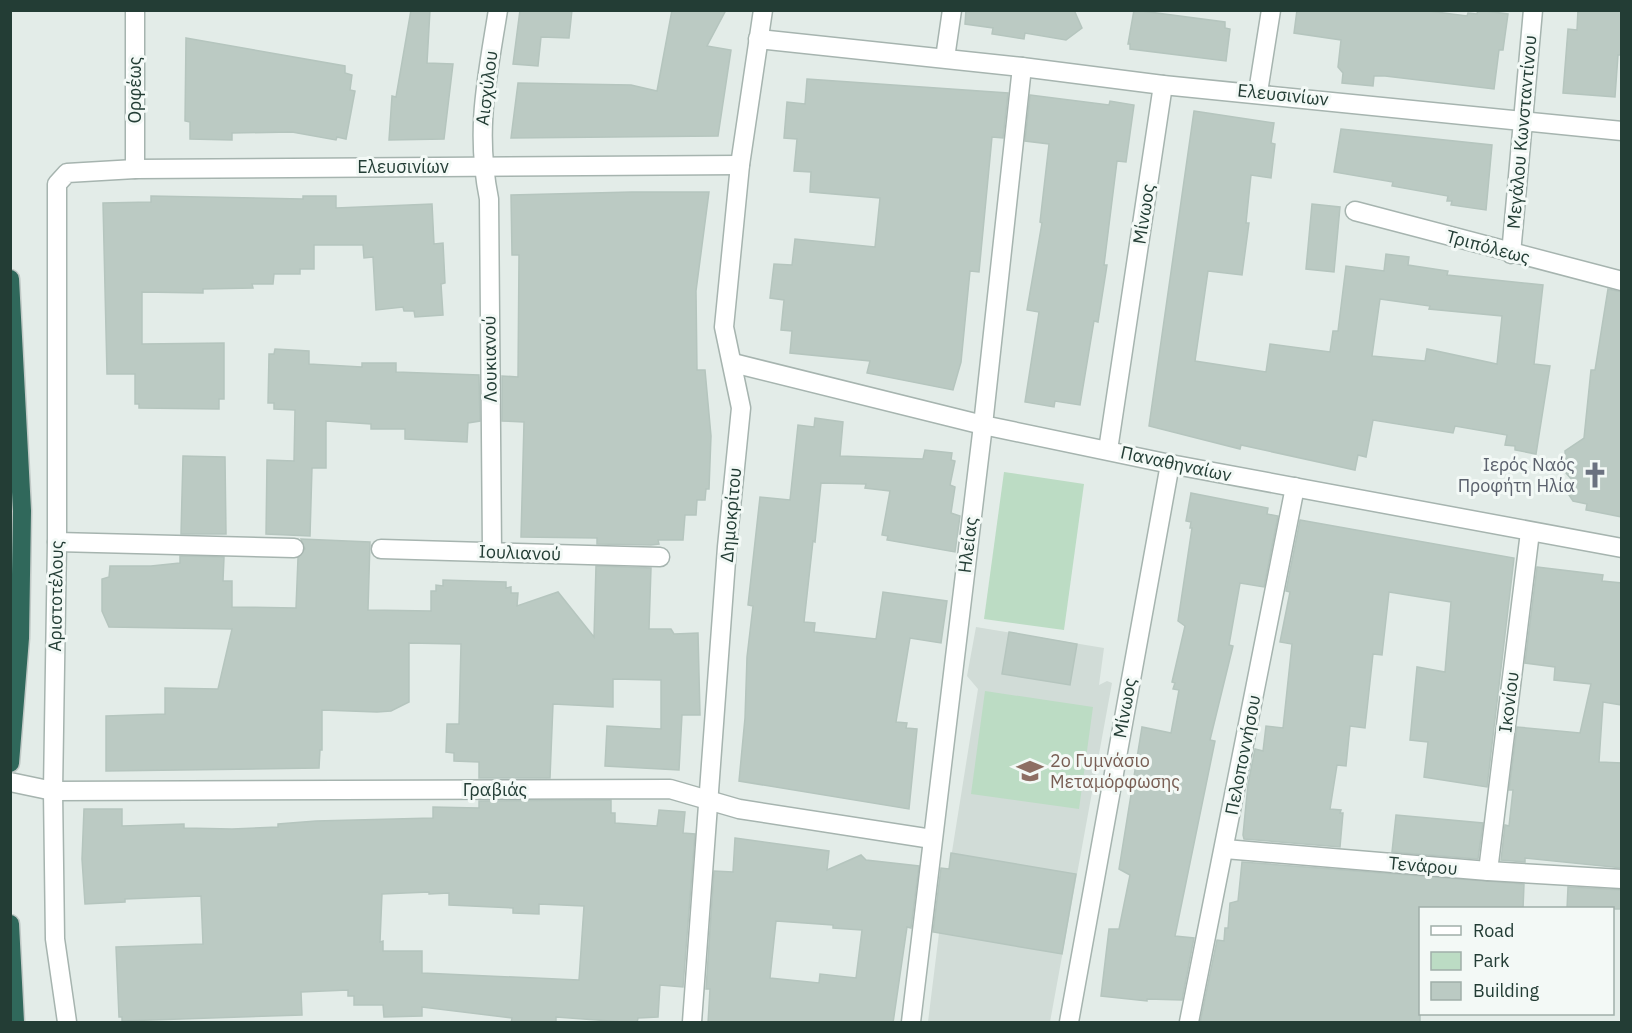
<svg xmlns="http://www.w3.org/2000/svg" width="1632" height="1033" font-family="'IBM Plex Sans',sans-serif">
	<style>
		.built { fill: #d1dcd7 }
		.green { fill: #bcdcc4 }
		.building { fill: #bbcac3; stroke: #b5c5be; stroke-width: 1.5; fill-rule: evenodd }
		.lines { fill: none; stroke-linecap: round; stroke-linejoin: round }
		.minor-casing { stroke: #a6b4af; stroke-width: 21 }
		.motorway-casing { stroke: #c1c9c6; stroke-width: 21 }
		.minor { stroke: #fff; stroke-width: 18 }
		.motorway { stroke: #30685b; stroke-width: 18 }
		.labels { text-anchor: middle; stroke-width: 6; stroke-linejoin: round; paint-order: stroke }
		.street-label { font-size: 18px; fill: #233d35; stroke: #f3f9f6 }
		.worship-label { font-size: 18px; fill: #5b616d; stroke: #f3f9f6; text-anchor: end }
		.education-label { font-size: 18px; fill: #785e54; stroke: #f3f9f6; text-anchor: start }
	</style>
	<rect width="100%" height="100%" fill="#e3ece8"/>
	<polygon class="built" points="976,627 1104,648 1099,685 1107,681 1112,683 1050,1022 928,1022 939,933 978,689 967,676"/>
	<g class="green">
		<polygon points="1004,472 1084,484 1064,630 984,619"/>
		<polygon points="985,691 1093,707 1079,809 971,794"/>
	</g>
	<g class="building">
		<polygon points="411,10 430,10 427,63 453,64 444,139 389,140 392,96 396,97"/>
		<polygon points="520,10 572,10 569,38 541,37 538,66 513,64"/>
		<polygon points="672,10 726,10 707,46 731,50 718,136 511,138 518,83 631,85 657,91"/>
		<polygon points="966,10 1074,10 1082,28 1066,40 1025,33 1024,39 992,34 993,28 965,24"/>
		<polygon points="1134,10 1225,22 1225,28 1230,29 1226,61 1130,49 1130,44 1128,44"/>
		<polygon points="1297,10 1421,10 1467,16 1468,13 1477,14 1478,10 1508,14 1503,50 1499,50 1494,89 1385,76 1374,76 1373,86 1342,83 1343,73 1338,67 1341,40 1294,33"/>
		<polygon points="1578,10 1622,10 1622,55 1618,55 1615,97 1563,93 1568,29 1577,30"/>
		<polygon points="186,38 345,66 345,73 352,75 350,90 355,91 346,139 337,137 336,140 292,132 232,133 232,140 190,139 190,122 185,121"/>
		<polygon points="807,79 1008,93 1003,138 992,137 979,272 970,271 961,362 953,390 867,373 870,361 790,353 792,331 781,330 784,300 770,298 774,264 792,265 795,239 875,247 880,198 810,192 811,172 794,171 797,139 784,138 787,102 805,104"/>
		<polygon points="1030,95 1109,105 1110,101 1134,105 1126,162 1117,161 1104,265 1107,265 1098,322 1094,321 1080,405 1055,401 1054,407 1025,402 1039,312 1027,310 1042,223 1040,222 1049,144 1025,141"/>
		<path d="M 1194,111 L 1274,123 L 1271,143 L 1275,144 L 1271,178 L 1251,175 L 1246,223 L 1249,223 L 1242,275 L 1208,271 L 1195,361 L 1266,372 L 1270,344 L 1330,352 L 1333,331 L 1338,331 L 1346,266 L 1384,271 L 1386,254 L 1409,257 L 1408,265 L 1448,271 L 1447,275 L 1543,285 L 1534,364 L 1550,366 L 1536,454 L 1515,450 L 1515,446 L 1505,445 L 1507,435 L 1455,426 L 1453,433 L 1373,420 L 1366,457 L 1358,455 L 1355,470 L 1241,445 L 1240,449 L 1149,426 ZM 1380,299 L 1430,306 L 1429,309 L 1502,316 L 1497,364 L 1427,349 L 1425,361 L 1372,356 Z"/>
		<polygon points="1341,129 1492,145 1486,210 1451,205 1452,201 1447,201 1448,196 1392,186 1393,182 1334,172"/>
		<polygon points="632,192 709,192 696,291 697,370 705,370 711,436 709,489 706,489 705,500 697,500 696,515 685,515 683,540 658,540 659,544 651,545 597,544 597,538 521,537 524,422 502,421 502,376 518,377 519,255 512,255 511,195"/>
		<polygon points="151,196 303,199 303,196 336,196 336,208 432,204 434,244 443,243 445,283 441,284 443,315 415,317 414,311 404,311 403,307 376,310 373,257 364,258 363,245 314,245 314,269 300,269 300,274 274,274 273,284 252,284 253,288 203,289 203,293 142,292 142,344 224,343 224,399 219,399 219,409 139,408 139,404 135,404 135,374 107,374 103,203 151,202"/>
		<polygon points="1312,204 1340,207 1334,272 1306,269"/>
		<polygon points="1608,289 1622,292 1622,517 1586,510 1587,504 1573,501 1567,492 1572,480 1566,473 1565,451 1584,438 1591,370 1595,370"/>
		<polygon points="275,349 309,351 309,364 362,367 362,363 396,363 396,372 479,375 480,421 468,423 467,442 405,439 405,429 371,429 371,424 326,421 326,468 312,468 310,536 266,534 267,460 294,461 295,410 274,409 274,403 268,403 269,354 274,354"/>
		<polygon points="815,418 843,422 840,456 923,459 925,450 952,453 951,460 955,461 950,485 955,487 951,513 960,516 955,552 887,540 888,536 882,535 890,491 865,488 866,484 821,483 815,542 813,541 804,622 815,623 814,632 876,639 883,592 947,601 941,643 910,638 896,722 907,723 906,728 917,729 909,809 739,781 745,718 747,657 753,606 748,605 760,497 790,500 798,425 814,427"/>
		<polygon points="183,456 225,457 226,534 181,534"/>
		<polygon points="1191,493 1268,508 1267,514 1278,516 1264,587 1240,583 1229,645 1233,646 1210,740 1215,741 1175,936 1194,938 1182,1000 1147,999 1147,1001 1101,996 1109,929 1119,929 1130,875 1119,869 1142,727 1171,733 1179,690 1173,689 1175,683 1172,682 1185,626 1178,621 1192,528 1190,528 1191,522 1186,521"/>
		<polygon points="1300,520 1514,558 1487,787 1424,777 1428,742 1410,740 1417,667 1445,672 1451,602 1389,592 1382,655 1373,654 1365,728 1350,726 1346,766 1337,765 1330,809 1341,810 1340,813 1343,813 1340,847 1244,839 1243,835 1248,784 1255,749 1263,751 1266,726 1283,728 1292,644 1280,642 1290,592 1286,591"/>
		<polygon points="301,539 370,542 368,610 431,611 431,591 436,591 436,585 443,586 443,580 506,582 506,588 511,587 511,593 518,593 517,606 558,592 594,637 596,566 651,568 649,629 671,629 674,634 698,633 700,715 682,715 679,770 605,766 607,726 661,729 661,680 613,679 613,707 553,704 550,778 479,778 479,762 454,761 454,753 446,752 447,724 459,724 461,644 409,643 409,702 391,711 377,712 322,710 322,750 320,750 319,768 106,771 106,716 165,714 165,688 218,689 232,629 109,627 102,611 102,579 109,577 110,566 151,566 180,563 180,556 224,557 223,581 232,581 232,607 296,608 298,558 305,549"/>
		<polygon points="1537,567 1603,575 1602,581 1622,583 1622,705 1603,702 1599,762 1622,763 1622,868 1525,858 1525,862 1501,860 1505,825 1509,826 1513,790 1509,790 1517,727 1580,733 1591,684 1554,680 1555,667 1525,663"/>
		<polygon points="1009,632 1077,644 1070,685 1002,674"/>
		<path d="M 611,800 L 611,813 L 615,813 L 615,823 L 657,826 L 659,810 L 685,812 L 683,833 L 695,834 L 683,987 L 660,985 L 658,1017 L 638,1018 L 637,1023 L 556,1017 L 556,1023 L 511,1023 L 512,1018 L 422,1007 L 422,1016 L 384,1017 L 383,1005 L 354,1005 L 354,996 L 348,996 L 348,990 L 301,992 L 302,1015 L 122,1021 L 122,1017 L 119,1017 L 116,947 L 203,944 L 201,896 L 125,899 L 125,902 L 85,904 L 82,859 L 84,809 L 122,809 L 122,826 L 184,824 L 184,828 L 232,829 L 278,827 L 278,824 L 316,821 L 433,818 L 433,807 L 479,808 L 479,801 ZM 429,892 L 429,894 L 449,893 L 449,905 L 513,908 L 513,913 L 539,914 L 539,904 L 584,906 L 579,980 L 422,973 L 422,951 L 383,951 L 383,941 L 380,942 L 382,894 Z"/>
		<polygon points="1396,815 1483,823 1478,859 1392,852"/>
		<path d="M 735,838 L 829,851 L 827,870 L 861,855 L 866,860 L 919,866 L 911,928 L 907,927 L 893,1023 L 708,1023 L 710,989 L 706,989 L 714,871 L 733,872 ZM 776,921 L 833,925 L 833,928 L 862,930 L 856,978 L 820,974 L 819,983 L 770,978 Z"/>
		<polygon points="951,853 1076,874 1062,954 933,932 941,868 949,869"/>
		<polygon points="1242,862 1524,884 1523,909 1420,909 1420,1023 1200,1023 1217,940 1224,941 1225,928 1228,928 1230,903 1238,901"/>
		<polygon points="1568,887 1622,890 1622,909 1567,909"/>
	</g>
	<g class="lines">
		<g class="minor-casing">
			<g id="minor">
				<polyline points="135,10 135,169"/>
				<polyline points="758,39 1022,67 1163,85 1622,131"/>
				<polyline points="945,58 952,10"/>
				<polyline points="1258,92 1271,10"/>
				<polyline points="1355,211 1622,281"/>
				<polyline points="1511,254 1533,10"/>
				<polyline points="733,363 983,425 1170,464 1622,548"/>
				<polyline points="1108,450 1163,85"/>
				<polyline points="57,542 294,548"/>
				<polyline points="381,549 660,557"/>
				<path d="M 492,552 L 489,199 C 475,130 487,79 498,10"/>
				<polyline points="10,782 53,791 670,789 739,809 932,839"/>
				<polyline points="1225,849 1488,871 1622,879"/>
				<polyline points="1488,871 1530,532"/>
				<polyline points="67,1022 55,939 53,791 57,542 57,184 67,173 135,169 740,165"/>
				<polyline points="692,1022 727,547 741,408 724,327 740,165 763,10"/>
				<polyline points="911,1022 983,425 1022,67"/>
				<polyline points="1069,1022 1170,464"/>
				<polyline points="1189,1022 1295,487"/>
			</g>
		</g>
		<g class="motorway-casing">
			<g id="motorway">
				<polyline points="10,279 22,511 20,638 10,763"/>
				<polyline points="10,924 15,1022"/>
			</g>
		</g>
		<use href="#minor" class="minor"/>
		<use href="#motorway" class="motorway"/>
	</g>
	<defs>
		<g id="church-bare" transform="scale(2.07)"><path d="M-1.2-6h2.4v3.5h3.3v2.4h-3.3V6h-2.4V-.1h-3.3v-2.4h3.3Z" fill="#6b7280" stroke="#f3f9f6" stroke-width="2.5" paint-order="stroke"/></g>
		<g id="school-bare" transform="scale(2.07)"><path d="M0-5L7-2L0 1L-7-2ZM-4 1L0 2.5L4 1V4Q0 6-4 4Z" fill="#8d6e63" stroke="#f3f9f6" stroke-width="2.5" paint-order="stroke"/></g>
	</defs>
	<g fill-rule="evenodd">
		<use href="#church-bare" x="1595" y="475"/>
		<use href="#school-bare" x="1030" y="771"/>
	</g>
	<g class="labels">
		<g class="street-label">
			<text transform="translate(487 88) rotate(-83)" y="6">Αισχύλου</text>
			<text transform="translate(135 90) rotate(-90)" y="6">Ορφέως</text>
			<text transform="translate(1283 95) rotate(6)" y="6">Ελευσινίων</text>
			<text transform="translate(1522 132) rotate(-85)" y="6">Μεγάλου Κωνσταντίνου</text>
			<text x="403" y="173">Ελευσινίων</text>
			<text transform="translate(1144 214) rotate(-81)" y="6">Μίνωος</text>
			<text transform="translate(1488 247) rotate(15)" y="6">Τριπόλεως</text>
			<text transform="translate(490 359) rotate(-91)" y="6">Λουκιανού</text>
			<text transform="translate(1176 464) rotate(12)" y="6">Παναθηναίων</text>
			<text transform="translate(731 515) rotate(-85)" y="6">Δημοκρίτου</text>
			<text transform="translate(968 545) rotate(-83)" y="6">Ηλείας</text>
			<text transform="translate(520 553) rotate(2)" y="6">Ιουλιανού</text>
			<text transform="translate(56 596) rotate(-89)" y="6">Αριστοτέλους</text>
			<text transform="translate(1509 702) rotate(-83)" y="6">Ικονίου</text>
			<text transform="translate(1125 708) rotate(-80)" y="6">Μίνωος</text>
			<text transform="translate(1243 755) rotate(-79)" y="6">Πελοποννήσου</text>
			<text x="495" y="796">Γραβιάς</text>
			<text transform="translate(1423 866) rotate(5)" y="6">Τενάρου</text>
		</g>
		<g class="worship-label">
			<text x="1575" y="471">Ιερός Ναός<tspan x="1575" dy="21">Προφήτη Ηλία</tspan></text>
		</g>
		<g class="education-label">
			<text x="1050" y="767">2ο Γυμνάσιο<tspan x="1050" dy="21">Μεταμόρφωσης</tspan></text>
		</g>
	</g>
	<rect width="1632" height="1033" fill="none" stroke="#233d35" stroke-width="24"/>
	<rect x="1419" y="907" width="195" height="108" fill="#f3f9f6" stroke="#a0aea9" stroke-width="1.5"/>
	<rect x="1431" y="926" width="30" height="9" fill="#ffffff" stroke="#a0aea9" stroke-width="1.5"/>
	<text x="1473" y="937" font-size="18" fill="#233d35">Road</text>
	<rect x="1431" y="952" width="30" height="18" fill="#bcdcc4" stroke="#a0aea9" stroke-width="1.5"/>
	<text x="1473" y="967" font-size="18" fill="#233d35">Park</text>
	<rect x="1431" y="982" width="30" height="18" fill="#bbcac3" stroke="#a0aea9" stroke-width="1.5"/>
	<text x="1473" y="997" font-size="18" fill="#233d35">Building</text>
</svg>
